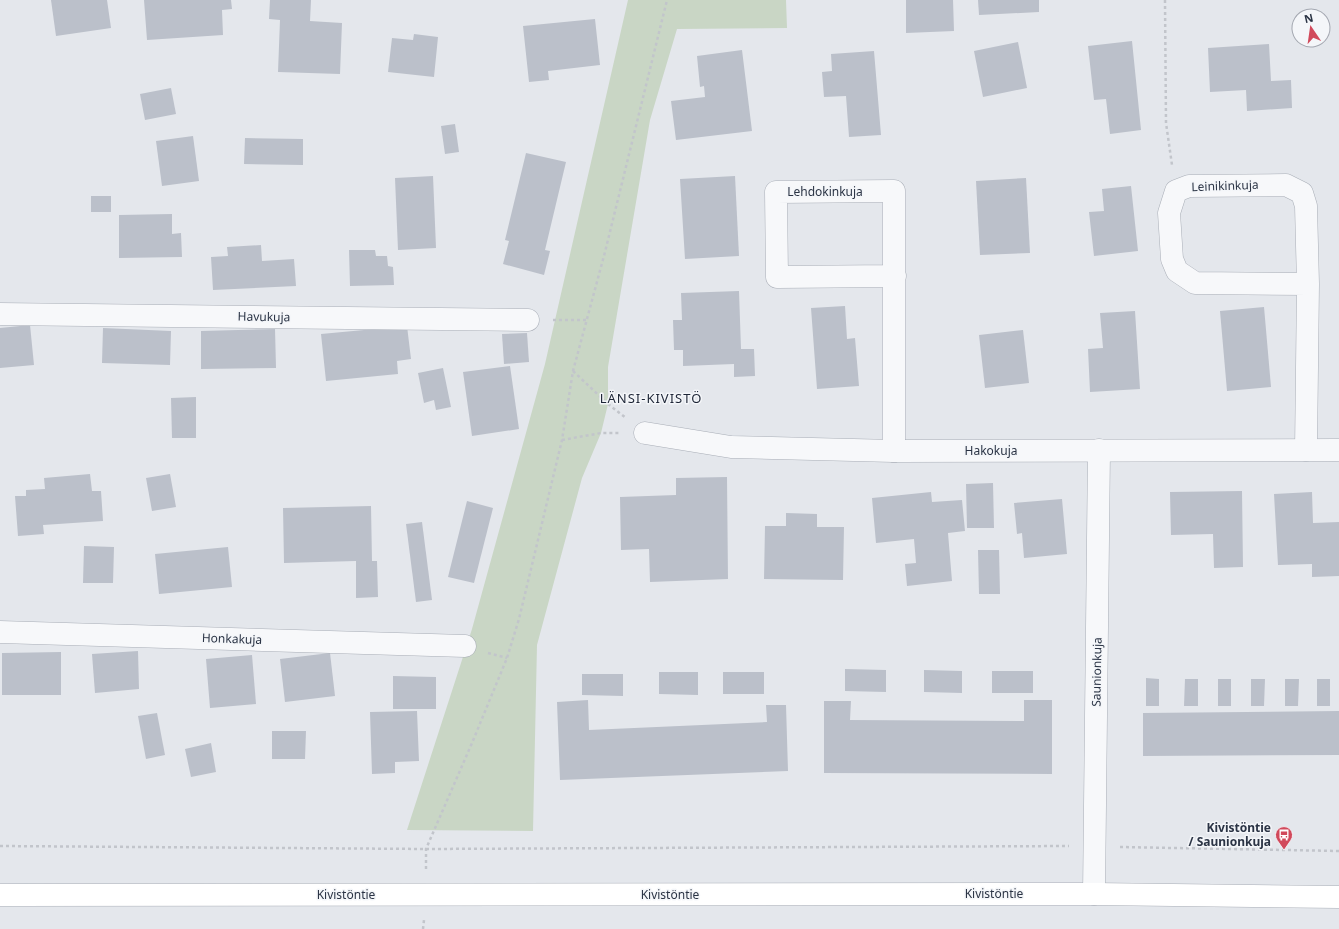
<svg xmlns="http://www.w3.org/2000/svg" width="1339" height="929" font-family="'Noto Sans',sans-serif">
	<style>
		.green { fill: #c9d6c5 }
		.building { fill: #bbc0ca }
		.lines { fill: none; stroke-linecap: round; stroke-linejoin: round }
		.minor-casing { stroke: #a9aeb7; stroke-width: 23 }
		.secondary-casing { stroke: #a9aeb7; stroke-width: 23 }
		.path { stroke: #c2c5cb; stroke-width: 2.5; stroke-dasharray: 3 3; stroke-linecap: butt }
		.minor { stroke: #f7f8fa; stroke-width: 22 }
		.secondary { stroke: #fff; stroke-width: 22 }
		.labels { text-anchor: middle; stroke-width: 3; stroke-linejoin: round; paint-order: stroke }
		.street-label { font-size: 12px; fill: #2b3445; stroke: #f4f6f9 }
		.poi-label { font-size: 12px; font-weight: bold; fill: #2b3445; stroke: #f4f6f9; text-anchor: end }
		.neighbourhood-label { font-size: 13px; letter-spacing: 1px; fill: #1d2536; stroke: #f4f6f9 }
	</style>
	<rect width="100%" height="100%" fill="#e4e7ec"/>
	<polygon class="green" points="628,0 786,0 787,28 677,29 650,120 608,367 608,404 601,433 582,478 537,645 533,831 407,830 472,629 545,364"/>
	<g class="building">
		<polygon points="51,0 107,0 111,28 56,36"/>
		<polygon points="144,0 231,0 232,9 222,10 223,35 147,40"/>
		<polygon points="270,0 311,0 310,21 342,23 340,74 278,72 280,20 269,19"/>
		<polygon points="906,0 953,0 954,31 906,33"/>
		<polygon points="978,0 1039,0 1039,12 979,15"/>
		<polygon points="595,19 600,65 548,71 549,80 529,82 523,26"/>
		<polygon points="414,34 438,37 434,77 388,72 392,38 413,40"/>
		<polygon points="1132,41 1141,130 1110,134 1106,99 1094,100 1088,46"/>
		<polygon points="1018,42 1027,88 983,97 974,51"/>
		<polygon points="1269,44 1271,81 1291,80 1292,108 1247,111 1246,90 1210,92 1208,48"/>
		<polygon points="742,50 752,131 676,140 671,101 705,97 704,86 700,87 697,56"/>
		<polygon points="874,51 881,135 849,137 846,96 824,97 822,72 832,71 831,54"/>
		<polygon points="171,88 176,114 145,120 140,94"/>
		<polygon points="455,124 459,152 445,154 441,126"/>
		<polygon points="193,136 199,181 162,186 156,141"/>
		<polygon points="245,138 303,139 303,165 244,164"/>
		<polygon points="526,153 566,162 545,250 550,251 544,275 503,264 509,241 505,240"/>
		<polygon points="433,176 436,248 398,250 395,178"/>
		<polygon points="735,176 739,256 685,259 680,179"/>
		<polygon points="1026,178 1030,253 980,255 976,181"/>
		<polygon points="1131,186 1138,251 1094,256 1089,212 1104,211 1102,189"/>
		<rect x="91" y="196" width="20" height="16"/>
		<polygon points="172,214 172,234 181,233 182,257 119,258 119,215"/>
		<polygon points="261,245 262,261 294,259 296,286 213,290 211,257 228,256 227,247"/>
		<polygon points="349,250 375,250 376,256 387,256 388,266 393,267 394,285 350,286"/>
		<polygon points="739,291 741,349 754,349 755,376 734,377 734,364 683,366 683,350 674,350 673,320 682,320 681,293"/>
		<polygon points="845,306 847,339 855,338 859,386 817,389 811,308"/>
		<polygon points="1264,307 1271,387 1227,391 1220,311"/>
		<polygon points="1135,311 1140,389 1090,392 1088,349 1103,348 1100,313"/>
		<polygon points="30,325 34,365 0,368 0,328"/>
		<polygon points="407,326 411,359 397,361 398,374 326,381 321,334"/>
		<polygon points="103,328 171,331 170,365 102,363"/>
		<polygon points="275,329 276,368 201,369 201,331"/>
		<polygon points="1023,330 1029,383 985,388 979,335"/>
		<polygon points="527,333 529,362 504,364 502,334"/>
		<polygon points="510,366 519,429 472,436 463,372"/>
		<polygon points="443,368 451,407 436,410 434,400 424,403 418,373"/>
		<polygon points="196,397 196,438 172,438 171,398"/>
		<polygon points="90,474 92,491 101,491 103,521 43,525 44,534 18,536 15,496 26,496 26,490 45,489 44,478"/>
		<polygon points="170,474 176,507 152,511 146,478"/>
		<polygon points="727,477 728,579 650,582 649,549 621,550 620,497 676,495 676,478"/>
		<polygon points="993,483 994,528 967,528 966,484"/>
		<polygon points="1242,491 1243,567 1214,568 1213,534 1171,535 1170,492"/>
		<polygon points="931,492 932,502 962,500 965,531 948,533 952,581 907,586 905,564 916,563 914,539 876,543 872,498"/>
		<polygon points="1312,492 1313,523 1339,522 1339,576 1312,577 1312,564 1278,565 1274,494"/>
		<polygon points="1062,499 1067,554 1024,558 1022,533 1017,534 1014,503"/>
		<polygon points="467,501 493,508 474,583 448,577"/>
		<polygon points="371,506 372,561 377,561 378,597 356,598 356,561 284,563 283,508"/>
		<polygon points="786,513 817,514 817,527 844,527 843,580 764,579 765,526 786,526"/>
		<polygon points="422,522 432,600 416,602 406,524"/>
		<polygon points="84,546 114,547 113,583 83,583"/>
		<polygon points="228,547 232,587 159,594 155,554"/>
		<polygon points="978,550 999,550 1000,594 979,594"/>
		<polygon points="138,651 139,689 95,693 92,654"/>
		<polygon points="61,652 61,695 2,695 2,653"/>
		<polygon points="330,653 335,696 285,702 280,659"/>
		<polygon points="252,655 256,704 210,708 206,659"/>
		<polygon points="845,669 886,670 886,692 845,691"/>
		<polygon points="924,670 962,671 962,693 924,692"/>
		<rect x="992" y="671" width="41" height="22"/>
		<polygon points="659,672 698,672 698,695 659,694"/>
		<rect x="723" y="672" width="41" height="22"/>
		<polygon points="582,674 623,674 623,696 582,695"/>
		<polygon points="393,676 436,677 436,709 393,709"/>
		<polygon points="1146,678 1159,679 1159,706 1146,706"/>
		<polygon points="1185,679 1198,679 1198,706 1184,706"/>
		<rect x="1218" y="679" width="13" height="27"/>
		<polygon points="1251,679 1265,679 1264,706 1251,706"/>
		<polygon points="1285,679 1299,679 1298,706 1285,706"/>
		<rect x="1317" y="679" width="13" height="27"/>
		<polygon points="588,700 589,730 767,722 766,705 786,705 788,771 560,780 557,702"/>
		<polygon points="1024,700 1052,700 1052,774 824,773 824,701 851,701 850,720 1024,721"/>
		<polygon points="417,711 419,761 395,762 395,773 372,774 370,712"/>
		<polygon points="1339,711 1339,755 1143,756 1143,713"/>
		<polygon points="157,713 165,755 146,759 138,716"/>
		<polygon points="272,731 306,731 305,759 272,759"/>
		<polygon points="211,743 216,772 191,777 185,749"/>
	</g>
	<g class="lines">
		<g class="minor-casing">
			<g id="minor">
				<polyline points="0,314 528,320"/>
				<polyline points="645,433 731,447 894,451 1339,450"/>
				<polyline points="1306,450 1308,284 1306,206 1302,193 1286,185 1189,186 1176,191 1169,213 1172,259 1177,271 1195,283 1308,284"/>
				<polyline points="894,451 894,191 776,192 777,277 895,276"/>
				<polyline points="0,632 465,646"/>
				<polyline points="1094,894 1099,450"/>
			</g>
		</g>
		<g class="secondary-casing">
			<polyline id="secondary" points="0,895 1094,894 1339,897"/>
		</g>
		<g class="path">
			<polyline points="1165,0 1166,123 1172,165"/>
			<polyline points="553,320 587,320"/>
			<polyline points="573,371 608,404 626,418"/>
			<polyline points="562,440 601,433 619,433"/>
			<polyline points="488,653 507,658"/>
			<polyline points="0,846 426,849 1069,846"/>
			<polyline points="1120,847 1339,851"/>
			<polyline points="426,869 426,849 472,743 507,658 519,619 562,440 573,371 605,252 667,0"/>
			<polyline points="423,929 424,920"/>
		</g>
		<use href="#minor" class="minor"/>
		<use href="#secondary" class="secondary"/>
	</g>
	<defs>
		<g id="bus-pin" transform="scale(0.9)"><path d="M0 17L-7.5 6A9.5 9.5 0 1 1 7.5 6Z" fill="#d1495b" stroke="#f4f6f9"/><path d="M-5-6H5V4H4V6H2V4H-2V6H-4V4H-5ZM-3.5-4V0h7V-4ZM-3.5 1.2v1.5H-2V1.2ZM2 1.2v1.5H3.5V1.2Z" fill="#fff"/></g>
	</defs>
	<g fill-rule="evenodd">
		<use href="#bus-pin" x="1284" y="835"/>
	</g>
	<g class="labels">
		<g class="street-label">
			<text transform="translate(1225 186) rotate(-2)" y="4">Leinikinkuja</text>
			<text x="825" y="196">Lehdokinkuja</text>
			<text transform="translate(264 317) rotate(1)" y="4">Havukuja</text>
			<text x="991" y="455">Hakokuja</text>
			<text transform="translate(232 639) rotate(2)" y="4">Honkakuja</text>
			<text transform="translate(1097 672) rotate(-89)" y="4">Saunionkuja</text>
			<text x="994" y="898">Kivistöntie</text>
			<text x="346" y="899">Kivistöntie</text>
			<text x="670" y="899">Kivistöntie</text>
		</g>
		<g class="poi-label">
			<text x="1271" y="832">Kivistöntie<tspan x="1271" dy="14">/ Saunionkuja</tspan></text>
		</g>
		<g class="neighbourhood-label">
			<text x="651" y="403">LÄNSI-KIVISTÖ</text>
		</g>
	</g>
	<g transform="translate(1311 28) rotate(347)"><circle r="19" fill="#f4f6f9" stroke="#a4a8b1"/>
	<path d="M0-3L7 15L0 10L-7 15Z" fill="#d1495b"/>
	<text y="-6" font-size="11" font-weight="bold" text-anchor="middle" fill="#2b3445">N</text>
	</g>
</svg>
